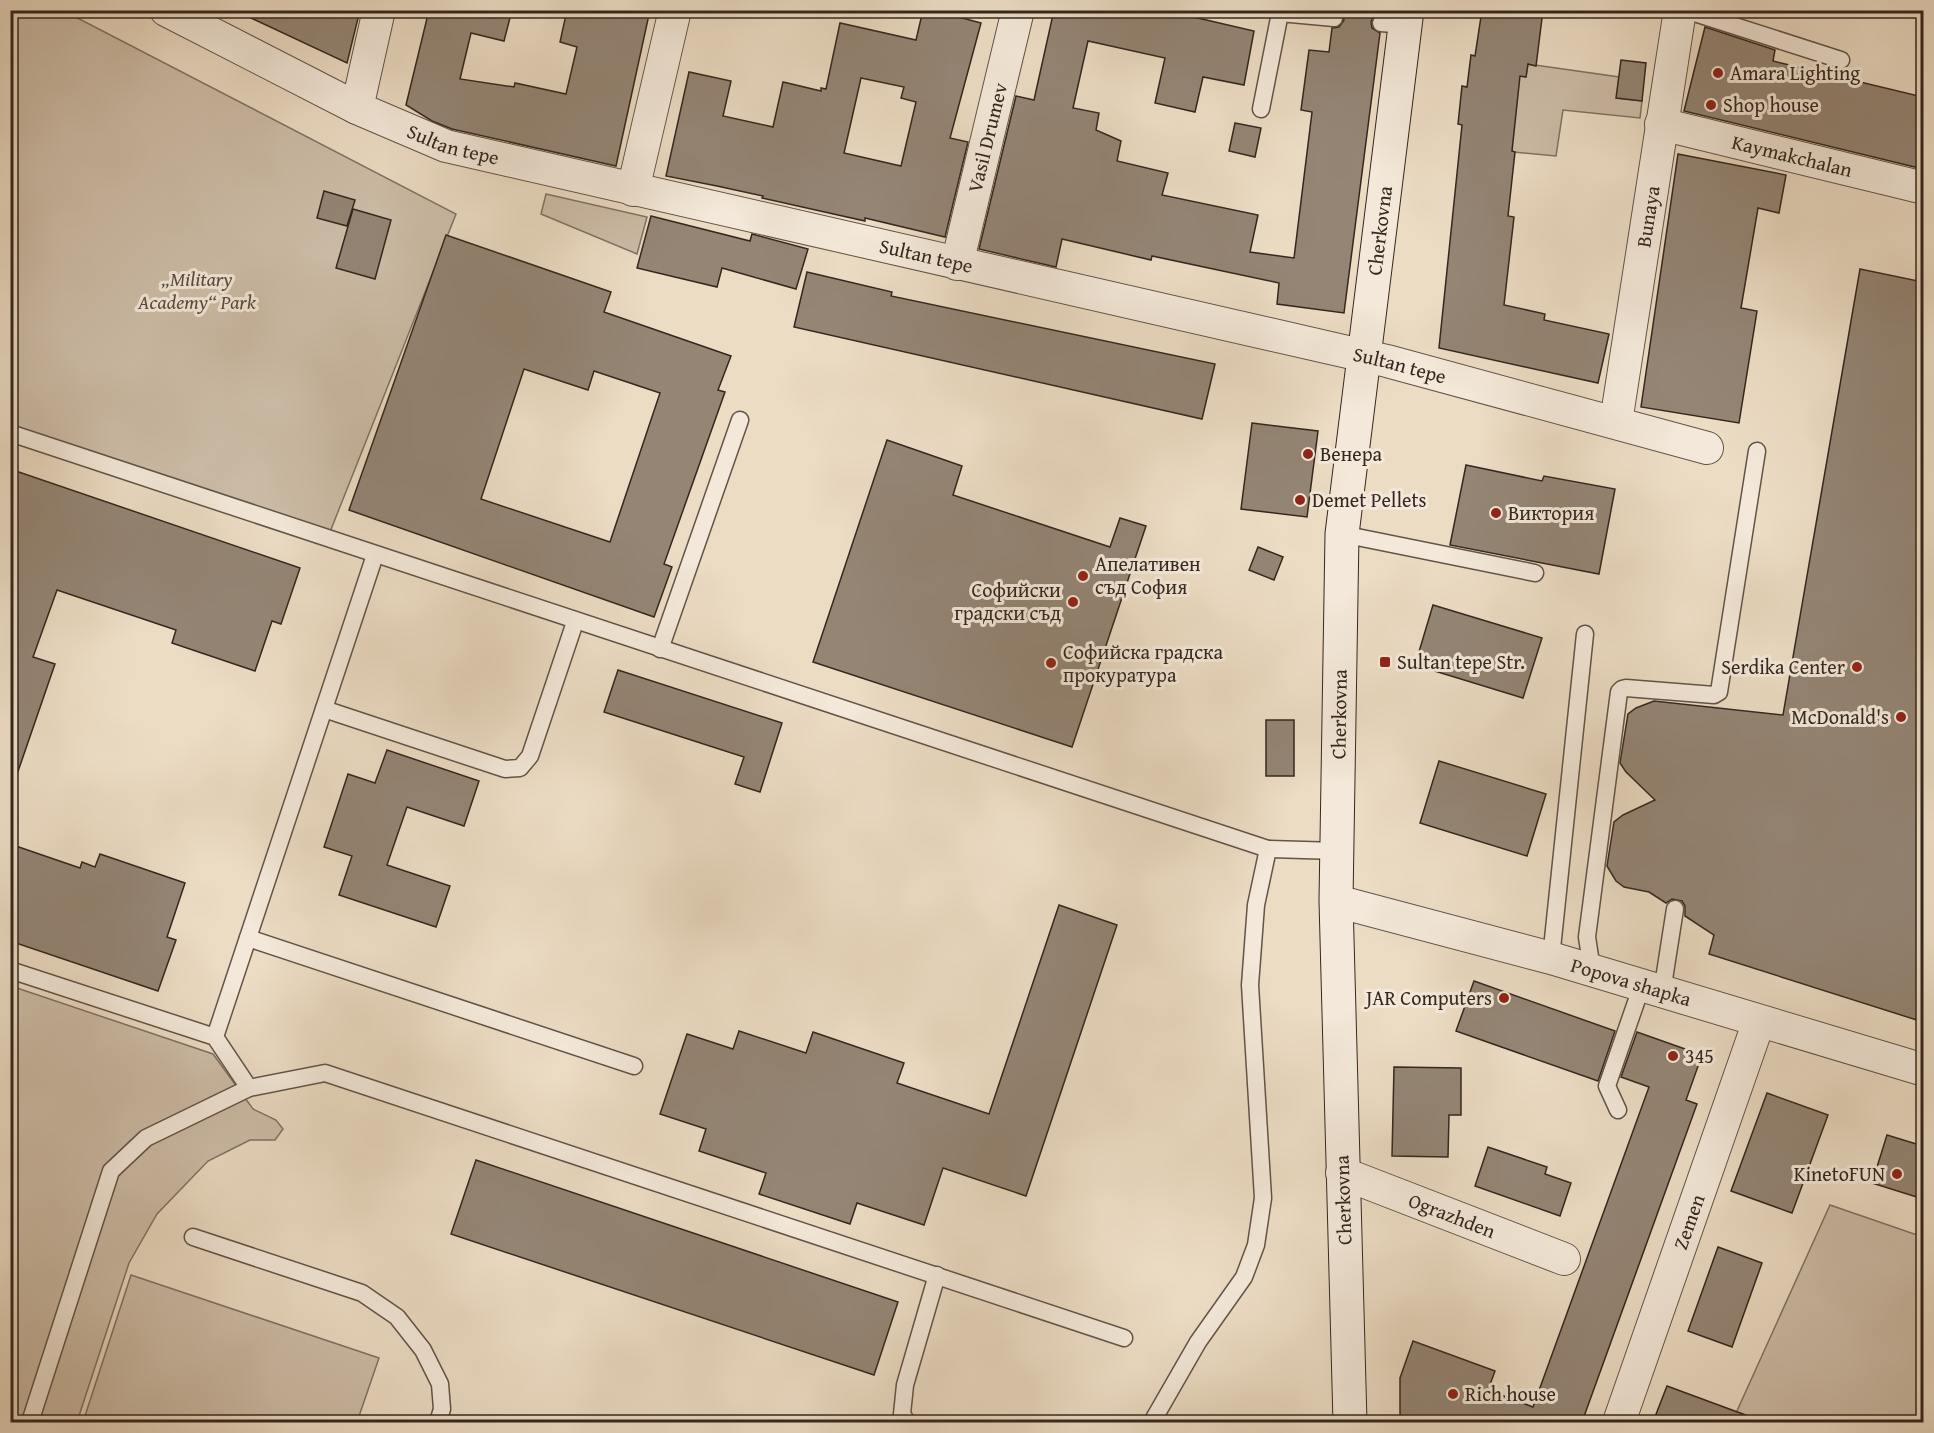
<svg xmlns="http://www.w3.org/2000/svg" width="1934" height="1433" font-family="'Gentium Book Plus',serif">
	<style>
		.green { fill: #cdbda8; stroke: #807264; stroke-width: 1.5 }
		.building { fill: #948575; stroke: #34271f; stroke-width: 1.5; fill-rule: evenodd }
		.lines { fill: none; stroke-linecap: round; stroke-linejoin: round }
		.lane-casing { stroke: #625448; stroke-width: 19 }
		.street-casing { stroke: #625448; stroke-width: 34 }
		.secondary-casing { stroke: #34271f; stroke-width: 35 }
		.lane { stroke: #f3e8d9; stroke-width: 16 }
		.street { stroke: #f3e8d9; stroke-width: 32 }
		.secondary { stroke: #f3e8d9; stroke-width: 33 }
		.poi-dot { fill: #8f2418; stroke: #f3e8d9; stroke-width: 2 }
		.labels { text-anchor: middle; stroke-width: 6; stroke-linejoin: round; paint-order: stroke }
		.poi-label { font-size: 20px; fill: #34271f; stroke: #f3e8d9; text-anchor: start }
		.street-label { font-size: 20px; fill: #34271f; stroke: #f3e8d9 }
		.park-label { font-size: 20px; font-style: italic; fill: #5a4c41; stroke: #f3e8d9 }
	</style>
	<rect width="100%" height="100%" fill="#ecdcc4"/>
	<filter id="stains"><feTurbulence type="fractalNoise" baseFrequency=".00333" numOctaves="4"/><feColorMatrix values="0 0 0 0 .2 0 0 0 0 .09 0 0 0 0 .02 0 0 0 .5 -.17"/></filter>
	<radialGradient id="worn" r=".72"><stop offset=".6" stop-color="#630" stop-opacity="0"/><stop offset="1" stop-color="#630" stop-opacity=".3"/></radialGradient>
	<g class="green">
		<polygon points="11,11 64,11 456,214 330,532 11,428"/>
		<polygon points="1528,64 1619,77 1617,98 1642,101 1640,118 1563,110 1556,156 1503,151 1514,75 1526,77"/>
		<polygon points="546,194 647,217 637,254 541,214"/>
		<polygon points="11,986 213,1054 253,1109 276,1120 283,1129 275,1140 250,1140 208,1161 157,1214 129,1263 77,1422 11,1422"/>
		<polygon points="1830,1205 1923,1237 1923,1422 1732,1422"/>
		<polygon points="131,1275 379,1358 357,1422 83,1422"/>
	</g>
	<g class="building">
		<polygon points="234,10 360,10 347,63"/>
		<polygon points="429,10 512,10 504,41 471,33 460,79 514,87 515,83 566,94 577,47 560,42 567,10 650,10 616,166 452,129 432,121 406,105"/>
		<path d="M 923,10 L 933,10 L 981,23 L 950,138 L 968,142 L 945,237 L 865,218 L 865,221 L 762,198 L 763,196 L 717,186 L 666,176 L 689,72 L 731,81 L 723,116 L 773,127 L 783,82 L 821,91 L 821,88 L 826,89 L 840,23 L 916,40 ZM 861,78 L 904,87 L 901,98 L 916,102 L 901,166 L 844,153 Z"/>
		<polygon points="1054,10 1152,10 1175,16 1176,13 1254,31 1244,85 1203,77 1195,112 1155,103 1165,58 1088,41 1073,108 1099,113 1096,130 1121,141 1117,161 1168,173 1162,195 1258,215 1250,252 1294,258 1312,112 1301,110 1309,50 1329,52 1332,28 1339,27 1344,20 1341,10 1383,10 1383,13 1373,17 1371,22 1372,28 1380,33 1344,313 1277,304 1279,283 1152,256 1151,260 1062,239 1056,267 979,249 1016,96 1034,100"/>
		<polygon points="1482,10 1543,10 1536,66 1528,64 1526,77 1520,76 1512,151 1515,152 1508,216 1514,217 1504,305 1545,314 1544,320 1609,334 1598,383 1439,348 1462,125 1458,124 1462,86 1467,87 1471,55 1475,56"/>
		<polygon points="1705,27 1775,50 1773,61 1923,97 1923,169 1684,111"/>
		<polygon points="1621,60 1646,63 1642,101 1616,98"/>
		<polygon points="1235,123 1261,128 1255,157 1229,151"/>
		<polygon points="1678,154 1786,175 1779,213 1758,208 1741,308 1757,311 1739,423 1641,407"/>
		<polygon points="324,191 355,200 347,226 317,218"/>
		<polygon points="353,209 391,220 375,279 336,268"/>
		<polygon points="651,216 750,241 752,234 808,249 796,289 722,268 717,287 637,268"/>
		<path d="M 446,235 L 611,292 L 604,312 L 731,356 L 718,390 L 725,392 L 664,564 L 672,567 L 654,617 L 349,510 ZM 524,369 L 588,390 L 594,371 L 660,393 L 610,542 L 481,499 Z"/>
		<polygon points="1860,269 1923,282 1923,1022 1709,954 1714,935 1685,916 1685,906 1682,901 1672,899 1666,903 1649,892 1624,887 1616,881 1607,866 1614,822 1623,815 1655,800 1626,772 1620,763 1628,714 1636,708 1654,701 1783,715"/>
		<polygon points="807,272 892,292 891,296 1215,364 1202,419 794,327"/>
		<polygon points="1252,423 1318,431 1307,517 1241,509"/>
		<polygon points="887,440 962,466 953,495 1110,547 1120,518 1146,526 1072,747 813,662"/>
		<polygon points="1466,465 1542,481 1544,476 1615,489 1599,574 1450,545"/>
		<polygon points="10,469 300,568 281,624 272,621 255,671 172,643 176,630 57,590 33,657 55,664 14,783 10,782"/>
		<polygon points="1258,547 1283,557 1274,580 1249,570"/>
		<polygon points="1433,605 1542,638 1523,698 1415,665"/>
		<polygon points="618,670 782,723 760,792 735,784 744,757 604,712"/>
		<rect x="1266" y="720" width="28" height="56"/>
		<polygon points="387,750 479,781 464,826 407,807 387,865 450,886 436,927 339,895 352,856 324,847 348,774 375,783"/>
		<polygon points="1439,761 1546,794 1527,856 1420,823"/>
		<polygon points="10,844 80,868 82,862 95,867 100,854 185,883 167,937 176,940 158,991 10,941"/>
		<polygon points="1059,905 1117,925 1026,1196 943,1168 924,1225 857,1203 850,1224 759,1194 766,1173 699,1151 706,1129 660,1114 687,1034 733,1049 739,1031 806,1053 813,1032 904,1063 897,1083 989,1114"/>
		<polygon points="1474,981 1615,1031 1598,1081 1456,1031"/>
		<polygon points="1637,1032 1702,1055 1686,1100 1697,1104 1582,1422 1421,1422 1400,1415 1400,1378 1413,1341 1495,1371 1488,1390 1533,1407 1649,1087 1621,1077"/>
		<polygon points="1394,1067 1461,1068 1461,1115 1449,1115 1448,1157 1392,1156"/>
		<polygon points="1767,1093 1828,1115 1792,1213 1731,1191"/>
		<polygon points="1887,1135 1923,1146 1923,1199 1872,1183"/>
		<polygon points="1488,1147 1547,1167 1545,1174 1571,1183 1560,1216 1475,1186"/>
		<polygon points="476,1160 898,1302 874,1375 451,1234"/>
		<polygon points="1718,1247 1762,1263 1732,1347 1688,1331"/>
		<polygon points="1667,1386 1759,1420 1758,1422 1653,1422"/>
	</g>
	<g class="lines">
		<g class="lane-casing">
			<g id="lane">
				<polyline points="1685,10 1841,60"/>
				<polyline points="1381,23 1405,25"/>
				<polyline points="1261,109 1280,13 1334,18"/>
				<polyline points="10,433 1268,849 1337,851"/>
				<polyline points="1342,534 1535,573"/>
				<polyline points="660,649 740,420"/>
				<polyline points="324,709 505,769 520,768 530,756 575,622"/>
				<polyline points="248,938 634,1066"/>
				<polyline points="1551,958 1585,634"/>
				<polyline points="10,970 215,1037 249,1088 325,1073 1124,1338"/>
				<polyline points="1592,970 1587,937 1619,692 1622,689 1626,688 1714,695 1719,692 1757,451"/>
				<polyline points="1662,992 1675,909"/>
				<polyline points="215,1037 375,555"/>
				<polyline points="1618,1110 1607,1086 1642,985"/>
				<polyline points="193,1237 362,1293 397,1317 423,1350 440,1384 442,1409 438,1422"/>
				<polyline points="30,1422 111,1171 146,1138 249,1088"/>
				<polyline points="907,1422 902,1414 905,1385 937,1275"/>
				<polyline points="1152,1422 1198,1342 1244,1277 1256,1245 1263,1198 1250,985 1256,905 1268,849"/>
			</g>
		</g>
		<g class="street-casing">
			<g id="street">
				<path id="s1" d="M 166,10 L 357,108 L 446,146 L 1387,361 L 1707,448"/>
				<polyline points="357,108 379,10"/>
				<path id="s2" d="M 1661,124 L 1924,188"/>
				<polyline points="633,190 675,10"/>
				<path id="s3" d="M 957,264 L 1018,10"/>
				<path id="s4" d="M 1616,422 L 1680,10"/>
				<path id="s5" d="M 1336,901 L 1551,958 L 1924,1070"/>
				<path id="s6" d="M 1342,1173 L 1564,1259"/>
				<path id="s7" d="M 1619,1422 L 1759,1021"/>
			</g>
		</g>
		<g class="secondary-casing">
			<g id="secondary">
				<path id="s8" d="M 1350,1422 L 1336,901 L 1342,534 L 1407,10"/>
			</g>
		</g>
		<use href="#lane" class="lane"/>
		<use href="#street" class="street"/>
		<use href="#secondary" class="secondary"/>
	</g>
	<g class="poi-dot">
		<circle cx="1718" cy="73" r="6"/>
		<circle cx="1711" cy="105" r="6"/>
		<circle cx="1308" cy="454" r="6"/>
		<circle cx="1300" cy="500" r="6"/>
		<circle cx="1496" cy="513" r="6"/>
		<circle cx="1083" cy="576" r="6"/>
		<circle cx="1073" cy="602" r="6"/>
		<rect x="1379" y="656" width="12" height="12" rx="3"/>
		<circle cx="1051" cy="663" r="6"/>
		<circle cx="1857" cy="667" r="6"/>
		<circle cx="1901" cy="717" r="6"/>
		<circle cx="1504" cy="998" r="6"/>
		<circle cx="1673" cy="1056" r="6"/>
		<circle cx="1897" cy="1174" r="6"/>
		<circle cx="1453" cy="1394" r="6"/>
	</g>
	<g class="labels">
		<g class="poi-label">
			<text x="1730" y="80">Amara Lighting</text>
			<text x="1723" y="112">Shop house</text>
			<text x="1320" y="461">Венера</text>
			<text x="1312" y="507">Demet Pellets</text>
			<text x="1508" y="520">Виктория</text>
			<text x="1095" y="571">Апелативен<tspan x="1095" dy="23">съд София</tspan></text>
			<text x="1061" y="597" text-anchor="end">Софийски<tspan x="1061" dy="23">градски съд</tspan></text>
			<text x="1063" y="659">Софийска градска<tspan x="1063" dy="23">прокуратура</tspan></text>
			<text x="1397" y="669">Sultan tepe Str.</text>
			<text x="1845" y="674" text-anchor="end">Serdika Center</text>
			<text x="1889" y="724" text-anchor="end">McDonald's</text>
			<text x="1492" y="1005" text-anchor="end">JAR Computers</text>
			<text x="1685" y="1063">345</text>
			<text x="1885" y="1181" text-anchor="end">KinetoFUN</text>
			<text x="1465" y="1401">Rich house</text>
		</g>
		<g class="street-label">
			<text dy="7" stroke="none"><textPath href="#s3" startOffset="130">Vasil Drumev</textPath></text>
			<text dy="7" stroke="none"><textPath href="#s1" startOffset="318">Sultan tepe</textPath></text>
			<text dy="7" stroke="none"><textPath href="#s2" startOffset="135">Kaymakchalan</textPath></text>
			<text dy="7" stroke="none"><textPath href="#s4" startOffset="208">Bunaya</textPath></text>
			<text dy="7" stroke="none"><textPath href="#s8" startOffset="1194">Cherkovna</textPath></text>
			<text dy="7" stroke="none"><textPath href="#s1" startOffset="804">Sultan tepe</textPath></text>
			<text dy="7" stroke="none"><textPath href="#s1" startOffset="1290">Sultan tepe</textPath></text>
			<text dy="7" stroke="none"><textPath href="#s8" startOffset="708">Cherkovna</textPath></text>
			<text dy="7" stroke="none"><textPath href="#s5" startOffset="306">Popova shapka</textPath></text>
			<text transform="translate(1343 1200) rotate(-92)" y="7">Cherkovna</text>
			<text dy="7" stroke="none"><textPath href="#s6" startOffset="118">Ograzhden</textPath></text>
			<text dy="7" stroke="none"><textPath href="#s7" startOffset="212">Zemen</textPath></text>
		</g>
		<g class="park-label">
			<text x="197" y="286">„Military<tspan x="197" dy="23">Academy“ Park</tspan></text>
		</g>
	</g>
	<rect width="1934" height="1433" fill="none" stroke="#ecdcc4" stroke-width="36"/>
	<rect x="12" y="12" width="1910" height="1409" fill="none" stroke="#34271f" stroke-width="3"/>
	<rect x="18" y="18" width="1898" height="1397" fill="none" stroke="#34271f" stroke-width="1.5"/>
	<rect width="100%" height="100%" filter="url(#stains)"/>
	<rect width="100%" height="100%" fill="url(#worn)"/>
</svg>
